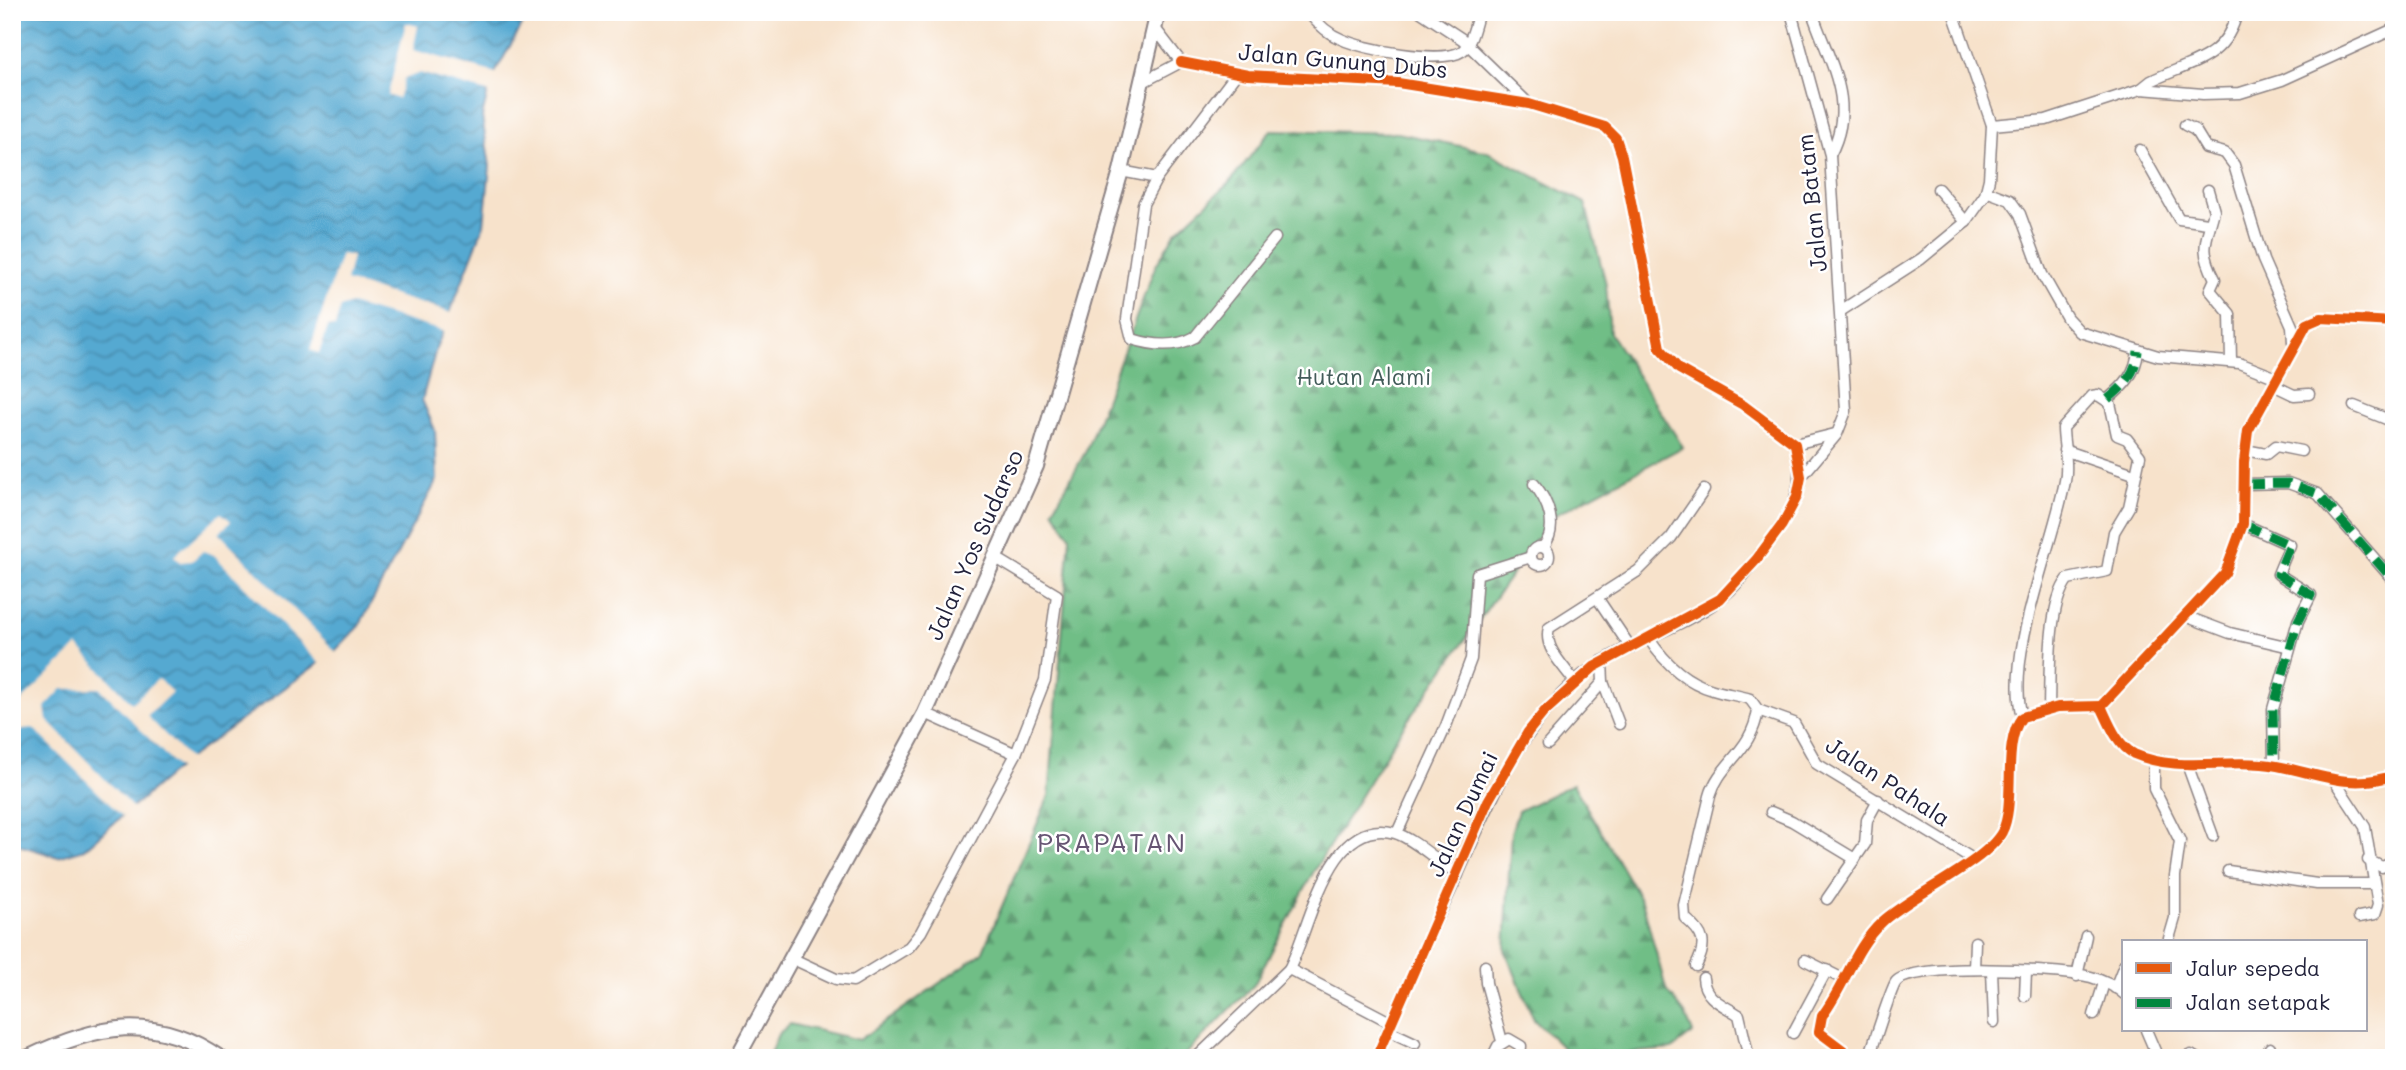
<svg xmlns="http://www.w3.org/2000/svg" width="2406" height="1070" font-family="Mali,sans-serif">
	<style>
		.forest { fill: url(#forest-firs); stroke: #497060; stroke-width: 2 }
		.water { fill: url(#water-waves); stroke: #3c6686; stroke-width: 2 }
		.pier { fill: #f7e2cb }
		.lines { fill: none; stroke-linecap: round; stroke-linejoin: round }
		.street-casing { stroke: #8c8283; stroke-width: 13 }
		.secondary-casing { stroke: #8c8283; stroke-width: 18 }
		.street { stroke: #fff; stroke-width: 10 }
		.secondary { stroke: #fff; stroke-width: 14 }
		.quiet { stroke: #00873e; stroke-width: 9; stroke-dasharray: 18 9; stroke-linecap: butt }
		.cycleway-casing { stroke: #fff; stroke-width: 15 }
		.cycleway { stroke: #e8590c; stroke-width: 10 }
		.labels { text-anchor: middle; stroke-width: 5; stroke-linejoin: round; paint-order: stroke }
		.street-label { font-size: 23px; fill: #22223b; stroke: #fff }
		.park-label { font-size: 23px; fill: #425b59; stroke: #fff }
		.quarter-label { font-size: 26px; letter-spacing: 2px; fill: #665473; stroke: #fff }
	</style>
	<defs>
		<pattern id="forest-firs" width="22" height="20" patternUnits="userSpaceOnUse" patternTransform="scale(1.75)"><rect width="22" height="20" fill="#70be86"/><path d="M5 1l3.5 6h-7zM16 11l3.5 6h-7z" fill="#5c9a6f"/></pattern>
		<pattern id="water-waves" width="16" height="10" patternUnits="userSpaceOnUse" patternTransform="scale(1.75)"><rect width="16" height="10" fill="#55a9d1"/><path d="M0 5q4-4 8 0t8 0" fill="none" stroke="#4689ab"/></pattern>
	</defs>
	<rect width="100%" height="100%" fill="#fff"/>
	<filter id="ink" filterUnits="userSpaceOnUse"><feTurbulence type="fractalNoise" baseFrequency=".0143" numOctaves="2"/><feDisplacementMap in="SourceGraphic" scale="14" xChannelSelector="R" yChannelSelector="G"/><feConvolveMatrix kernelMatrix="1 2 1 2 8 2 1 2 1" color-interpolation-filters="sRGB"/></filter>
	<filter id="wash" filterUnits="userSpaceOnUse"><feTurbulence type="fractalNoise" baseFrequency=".00686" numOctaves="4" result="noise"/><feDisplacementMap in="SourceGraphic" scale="28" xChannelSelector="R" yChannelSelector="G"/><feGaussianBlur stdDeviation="1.57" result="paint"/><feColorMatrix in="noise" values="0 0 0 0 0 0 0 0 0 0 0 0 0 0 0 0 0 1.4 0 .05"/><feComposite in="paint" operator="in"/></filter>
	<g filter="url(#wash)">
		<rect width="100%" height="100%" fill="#f7e2cb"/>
		<g class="forest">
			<polygon points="1271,130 1398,133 1488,152 1585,203 1606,284 1610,333 1683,447 1553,516 1401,730 1314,871 1254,985 1182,1058 768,1058 778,1034 790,1024 859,1040 982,953 1049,796 1070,536 1053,510 1086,451 1155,267 1175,233 1230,182"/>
			<polygon points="1573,784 1643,904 1666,989 1685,1014 1693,1033 1672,1049 1617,1054 1564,1049 1534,1020 1505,950 1511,833 1518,811"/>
		</g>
		<polygon class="water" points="12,12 529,12 495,73 488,92 482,117 490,166 484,225 436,349 422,400 435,430 437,480 359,626 335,651 188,759 84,849 58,857 19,845 12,847"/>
		<g class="pier">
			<polygon points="406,23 418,26 413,50 499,74 491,93 420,73 404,79 398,99 388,95"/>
			<polygon points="341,254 352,256 346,281 455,314 446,332 351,304 340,308 335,327 328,326 319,353 310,350"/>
			<polygon points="221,513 231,521 219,533 338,654 322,666 214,555 203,551 192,561 180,562 174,556"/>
			<polygon points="78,646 132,703 158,679 172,692 147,716 191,761 180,770 100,688 62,689 45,707 47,720 134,809 124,818 33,728 23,729 12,739 12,710"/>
		</g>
	</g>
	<g filter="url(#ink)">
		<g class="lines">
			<g class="street-casing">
				<g id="street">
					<path d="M 1308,12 C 1317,23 1328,34 1341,39 C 1362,49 1442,65 1462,51 C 1472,44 1475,23 1479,12"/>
					<polyline points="1421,12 1462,39 1529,104"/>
					<polyline points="1791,12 1830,155 1846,411 1837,434 1801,477"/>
					<path d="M 1812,12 C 1829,63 1858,102 1830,155"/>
					<polyline points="1154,27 1181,62"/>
					<polyline points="1181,62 1248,75 1398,83 1529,104 1605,127 1616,138 1622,156 1660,348 1679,369 1743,405 1795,444"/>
					<path d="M 1237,73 L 1157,178 L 1143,204 L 1127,319 L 1132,339 C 1154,346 1175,348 1195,337 L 1275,238"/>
					<polyline points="1141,83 1181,62"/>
					<path d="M 2141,89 L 2151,81 C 2190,62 2226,60 2237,12"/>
					<polyline points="1992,125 2046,120 2141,89 2203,94 2240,93 2282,80 2394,29"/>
					<polyline points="2185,125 2195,130 2206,148 2225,153 2234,165 2263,260 2292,326 2293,343"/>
					<polyline points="2140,150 2179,219 2208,223"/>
					<polyline points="1121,171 1157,178"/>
					<polyline points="1938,189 1966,222"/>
					<path d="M 2208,190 L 2214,211 C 2206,242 2199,248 2215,279 L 2210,290 L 2230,314 L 2231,361"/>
					<polyline points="1986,191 2010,200 2020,214 2042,274 2067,318 2080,332 2158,356 2239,363 2277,378"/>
					<polyline points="1842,310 1921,259 1966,222 1985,195 1989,179 1992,125 1953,12"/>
					<polyline points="2273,385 2294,395 2309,394"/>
					<path d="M 2108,399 C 2125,385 2136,373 2138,351"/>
					<polyline points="2354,406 2394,422"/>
					<polyline points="1795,444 1835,434"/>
					<polyline points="2064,450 2134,474"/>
					<polyline points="2245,450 2266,454 2276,446 2301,451"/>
					<path d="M 1534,484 C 1548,501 1559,528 1543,547"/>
					<polyline points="2245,484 2288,483 2318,494 2394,581"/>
					<polyline points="2243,524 2290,545 2278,574 2311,595 2298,621 2273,709 2274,766"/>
					<circle cx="1540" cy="556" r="9"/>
					<polyline points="996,558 1057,595 1045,680 1016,754"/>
					<polyline points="1598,599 1631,648"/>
					<polyline points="2185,616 2230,633 2290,647"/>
					<path d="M 1649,639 C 1665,663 1685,682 1713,690 C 1725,694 1738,695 1750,699 L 1758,710 C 1752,752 1719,763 1710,796 L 1684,905 L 1685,918 C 1705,934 1707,944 1696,966"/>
					<path d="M 1575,682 C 1564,666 1543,648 1549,628 L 1638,571 L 1671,538 L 1704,490"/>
					<polyline points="1603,682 1619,724"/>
					<polyline points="2101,706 2225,573 2243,524 2244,462 2248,431 2307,324 2321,318 2394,322"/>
					<polyline points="1758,710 1794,723 1817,764 1973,859"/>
					<path d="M 2022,717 C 2005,654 2053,546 2065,481 C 2069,464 2063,445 2063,428 L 2092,396 L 2098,395 L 2110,403 L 2117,435 L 2127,439 L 2140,456 L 2129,507 L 2114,532 L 2107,571 L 2068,579 C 2047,605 2050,677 2049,710"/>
					<polyline points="1548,744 1603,682 1602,661"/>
					<polyline points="2154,760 2154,789 2180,841 2175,876 2175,918 2168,942"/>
					<polyline points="2187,764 2213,836"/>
					<polyline points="2334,780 2365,827 2378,905 2375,914 2359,917"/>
					<polyline points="1771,812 1792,821 1855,859"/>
					<polyline points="1397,833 1446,726 1471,659 1477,574 1531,557"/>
					<polyline points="2368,860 2382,867 2394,862"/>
					<polyline points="2228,871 2317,884 2374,884"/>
					<polyline points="1827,899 1865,844 1867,820 1878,800"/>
					<polyline points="791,958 836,979 853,981 909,947 921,932 1016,754 925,713"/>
					<polyline points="1805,960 1843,979"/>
					<polyline points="1485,966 1486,983 1502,1041"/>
					<path d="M 1289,969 C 1310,930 1328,814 1395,833 C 1413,838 1441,864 1458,875"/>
					<polyline points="1974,969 1975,942"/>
					<polyline points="1992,970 1994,1022"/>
					<polyline points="2077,976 2086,936"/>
					<path d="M 1703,978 C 1704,999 1724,1005 1739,1015 L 1749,1058"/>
					<polyline points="2115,988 2124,965"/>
					<polyline points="2025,996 2026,972"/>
					<polyline points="2094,1015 2104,983"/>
					<polyline points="1387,1030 1415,1043"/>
					<polyline points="2146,1030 2158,1058"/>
					<polyline points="1793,1033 1827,970"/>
					<polyline points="1196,1058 1289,969 1390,1022"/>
					<path d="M 1376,1058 C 1400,997 1429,938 1456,879 C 1489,806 1514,736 1575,681 C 1616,645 1673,633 1718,601 C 1739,585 1757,558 1773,537 C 1797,504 1805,483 1795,444"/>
					<polyline points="1492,1058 1498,1046 1509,1039 1521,1046 1520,1058"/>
					<path d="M 1848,1058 L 1843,1050 L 1819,1032 L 1822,1016 C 1845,986 1854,948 1882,922 C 1911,895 1985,863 2002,832 C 2017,803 2001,744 2022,717 L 2058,707 L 2101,706 C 2109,723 2117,745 2134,754 C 2175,772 2219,760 2262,764 C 2309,768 2345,793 2394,775"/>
					<path d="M 1869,1058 C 1873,1046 1891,988 1896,982 C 1912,962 2064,970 2091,977 C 2101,980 2117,987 2124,994"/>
					<polyline points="2184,1058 2191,1055 2196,1058"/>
					<polyline points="2263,1058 2270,1048"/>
				</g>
			</g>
			<g class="secondary-casing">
				<g id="secondary">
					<path d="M 27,1058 C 95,1025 154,1012 220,1058"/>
					<polyline points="737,1058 925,713 1036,466 1121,171 1158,12"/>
				</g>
			</g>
			<use href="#street" class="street"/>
			<use href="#secondary" class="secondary"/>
			<g class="quiet">
				<path d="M 2108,399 C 2125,385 2136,373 2138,351"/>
				<polyline points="2245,484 2288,483 2318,494 2394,581"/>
				<polyline points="2243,524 2290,545 2278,574 2311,595 2298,621 2273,709 2274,766"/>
			</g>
			<g class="cycleway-casing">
				<g id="cycleway">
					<polyline points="1181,62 1248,75 1398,83 1529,104 1605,127 1616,138 1622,156 1660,348 1679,369 1743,405 1795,444 1801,477 1797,497 1782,525 1756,560 1720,599 1594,667 1544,712 1528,732 1488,801 1376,1058"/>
					<polyline points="2101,706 2225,573 2243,524 2244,462 2248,431 2307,324 2321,318 2394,322"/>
					<path d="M 1848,1058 L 1843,1050 L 1819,1032 L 1822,1016 C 1845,986 1854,948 1882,922 C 1911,895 1985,863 2002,832 C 2017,803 2001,744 2022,717 L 2058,707 L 2101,706 C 2109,723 2117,745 2134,754 C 2175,772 2219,760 2262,764 C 2309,768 2345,793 2394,775"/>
				</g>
			</g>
			<use href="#cycleway" class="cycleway"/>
		</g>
	</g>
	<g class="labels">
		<g class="street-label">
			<text transform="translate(1343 61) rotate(5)" y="8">Jalan Gunung Dubs</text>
			<text transform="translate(1812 203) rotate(-96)" y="8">Jalan Batam</text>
			<text transform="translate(975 545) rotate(-66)" y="8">Jalan Yos Sudarso</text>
			<text transform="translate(1888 782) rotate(33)" y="8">Jalan Pahala</text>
			<text transform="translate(1463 814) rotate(-65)" y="8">Jalan Dumai</text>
		</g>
		<g class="park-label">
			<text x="1364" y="385">Hutan Alami</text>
		</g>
		<g class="quarter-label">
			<text x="1112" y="852">PRAPATAN</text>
		</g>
	</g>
	<rect width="2406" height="1070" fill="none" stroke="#fff" stroke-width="42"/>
	<rect x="2122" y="940" width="245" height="91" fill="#ffffff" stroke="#a7a7b1" stroke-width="2"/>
	<rect x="2136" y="963" width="35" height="10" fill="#e8590c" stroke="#a7a7b1" stroke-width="2"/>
	<text x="2186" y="976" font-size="21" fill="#22223b">Jalur sepeda</text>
	<rect x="2136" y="998" width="35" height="10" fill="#00873e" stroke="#a7a7b1" stroke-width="2"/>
	<text x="2186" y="1010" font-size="21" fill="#22223b">Jalan setapak</text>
</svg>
